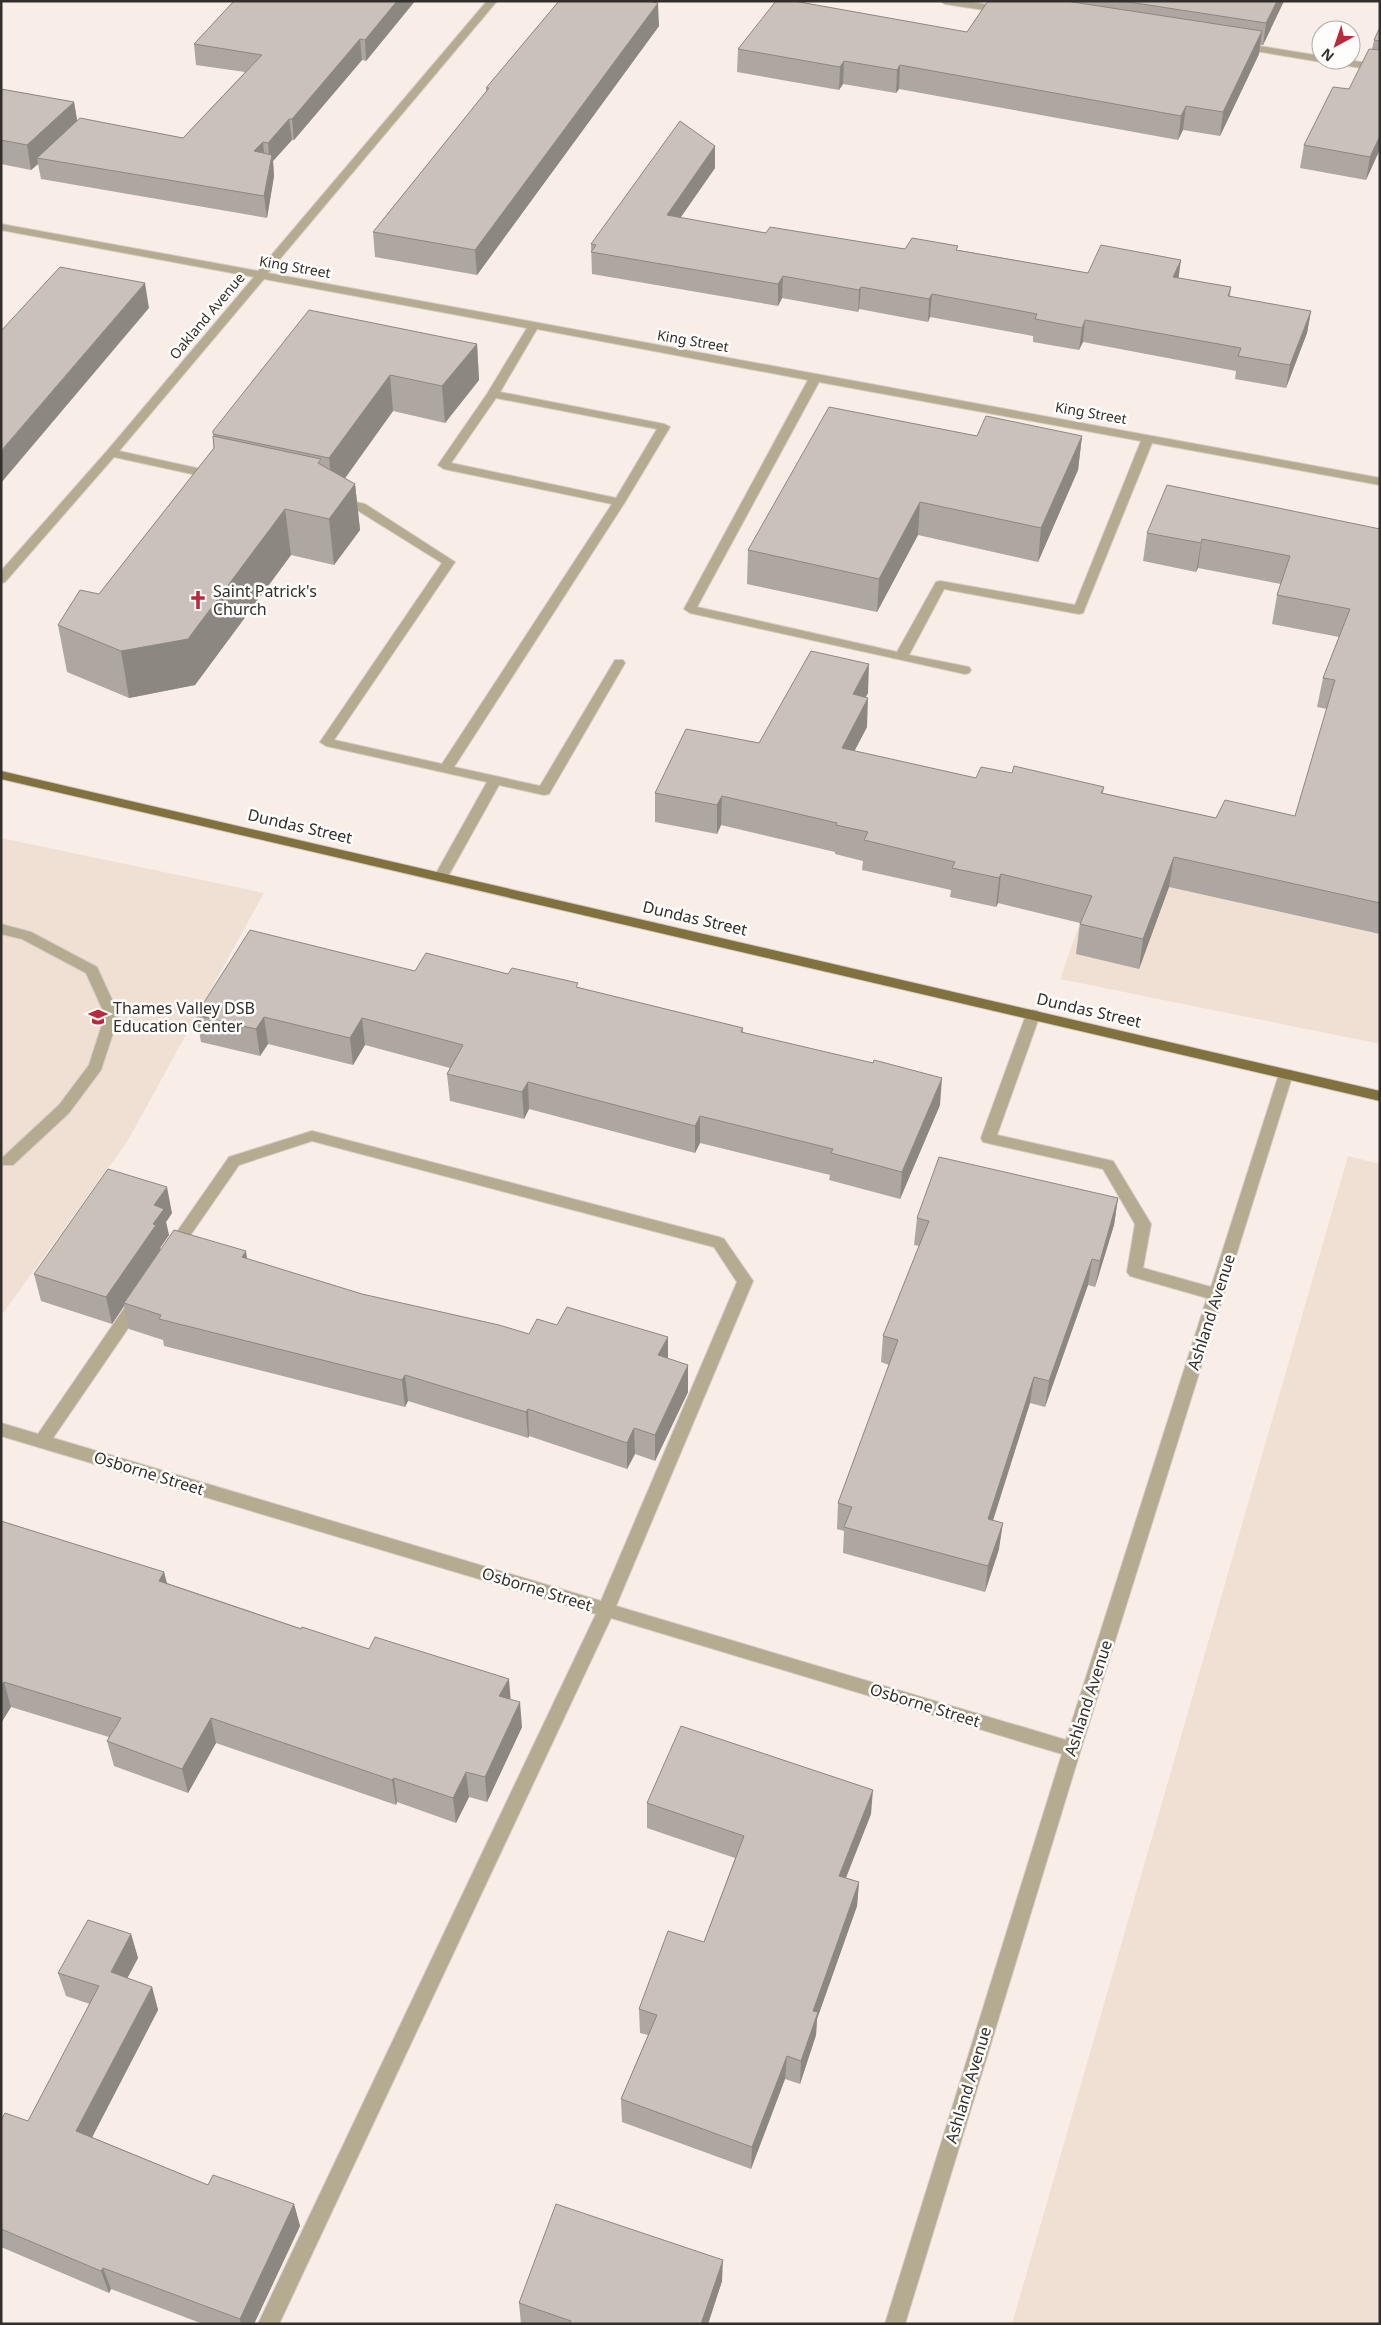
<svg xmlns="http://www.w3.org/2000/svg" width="1381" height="2325" font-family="'Noto Sans',sans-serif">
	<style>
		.built { fill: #f0e0d3 }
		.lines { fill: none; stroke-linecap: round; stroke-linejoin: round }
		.minor-casing { stroke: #d4ccc5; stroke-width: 2 }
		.major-casing { stroke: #d4ccc5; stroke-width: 2 }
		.minor { fill: #b4ab91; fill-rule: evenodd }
		.major { fill: #81713f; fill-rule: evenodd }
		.wall { fill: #aea6a0 }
		.shaded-wall { fill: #8d8782 }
		.building { fill: #cac1ba; stroke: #8d8782 }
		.labels { text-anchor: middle; stroke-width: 5; stroke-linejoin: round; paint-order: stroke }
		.far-street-label { font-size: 14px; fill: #322f2c; stroke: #fffdfb }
		.poi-label { font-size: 16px; fill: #322f2c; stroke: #fffdfb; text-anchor: start }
		.street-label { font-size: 16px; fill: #322f2c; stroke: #fffdfb }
	</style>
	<rect width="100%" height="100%" fill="#f8eee7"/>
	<g class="built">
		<polygon points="1124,798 1380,855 1380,1044 1060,979"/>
		<polygon points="1,838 264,893 127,1142 1,1316"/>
		<polygon points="1348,1156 1380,1164 1380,2324 1012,2324"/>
	</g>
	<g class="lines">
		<g class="minor-casing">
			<g id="minor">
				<path d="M 487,1 L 497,1 L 268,273 L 1380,478 L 1380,485 L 1152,443 L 1083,613 L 1079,614 L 944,589 L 909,655 L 969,667 L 971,670 L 969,673 L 965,674 L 690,613 L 684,609 L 808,380 L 537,329 L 500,392 L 664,424 L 670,427 L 625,502 L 454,767 L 540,786 L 615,660 L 623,660 L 625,663 L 549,794 L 544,795 L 499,785 L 446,880 L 436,880 L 434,877 L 487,782 L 326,746 L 320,742 L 442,563 L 357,510 L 333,505 L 331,502 L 337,498 L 365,504 L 455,562 L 334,740 L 442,764 L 612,504 L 444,469 L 438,465 L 487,394 L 527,328 L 264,279 L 119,451 L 219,473 L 221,475 L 219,477 L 215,479 L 114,457 L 5,582 L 1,583 L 1,571 L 107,451 L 254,277 L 1,230 L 1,224 L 258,271 ZM 819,382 L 1141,441 L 1075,605 L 940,581 L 936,582 L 897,652 L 697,607 ZM 496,398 L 657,429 L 616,498 L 451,463 Z"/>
				<polygon points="940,1 965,1 1003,7 1008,10 1003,13 945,4"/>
				<polygon points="1241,43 1321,56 1321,60 1348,60 1380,65 1380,71 1330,63 1325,60 1321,62 1238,48 1238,44"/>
				<polygon points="1,924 31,932 97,967 119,1015 101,1070 69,1113 13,1165 3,1165 3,1157 59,1105 89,1065 105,1015 86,973 22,939 1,934"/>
				<polygon points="1033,1010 1038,1011 1040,1015 997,1135 1113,1161 1151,1224 1143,1268 1211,1287 1279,1074 1281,1070 1291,1070 1293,1074 1081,1749 905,2324 885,2324 1062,1754 611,1618 279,2324 258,2324 596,1614 1,1436 1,1423 38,1434 132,1297 138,1295 144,1297 146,1301 144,1305 53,1438 601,1601 737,1282 714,1247 312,1141 239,1165 178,1253 173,1255 168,1253 165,1249 229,1157 312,1131 719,1237 724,1239 753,1281 616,1606 1066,1740 1207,1298 1130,1276 1127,1272 1135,1224 1103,1169 983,1142 981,1138 1026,1015 1028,1011"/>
			</g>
		</g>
		<g class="major-casing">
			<polygon id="major" points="1,771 1380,1091 1380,1101 1,779"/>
		</g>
		<use href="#minor" class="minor"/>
		<use href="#major" class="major"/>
	</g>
	<g class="wall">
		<polygon points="234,1 415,1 366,61 362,60 294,140 292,140 273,161 274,176 267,218 41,179 38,164 31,170 1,164 1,89 74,102 77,120 183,138 245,72 196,65 194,44"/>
		<polygon points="559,1 655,1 654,2 659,26 477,275 375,257 373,232 486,92 486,88"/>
		<polygon points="988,1 1284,1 1263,45 1260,45 1259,54 1220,136 1183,130 1178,140 899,89 896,93 843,84 839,90 737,72 738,49 967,32"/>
		<polygon points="1380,27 1380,149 1366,180 1300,168 1304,145 1349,89 1372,49 1374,40"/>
		<polygon points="715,146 715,168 680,218 766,233 905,249 958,250 1088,273 1179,278 1231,287 1230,297 1311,311 1307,333 1286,388 1235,379 1236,371 1083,342 1079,350 1033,342 1033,336 930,317 928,322 859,309 858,312 782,298 778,306 592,274 591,244"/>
		<polygon points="477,344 479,380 445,423 393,411 345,478 355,484 360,530 334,565 291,555 195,685 129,698 67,672 58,625 99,594 214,448 213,431"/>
		<polygon points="977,436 1082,436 1078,470 1038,562 918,535 877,612 747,584 748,550"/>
		<polygon points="1380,529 1380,934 1169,887 1139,969 1076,954 1080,923 998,903 996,907 950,897 951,890 862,870 863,861 835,854 835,852 721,825 717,834 655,822 655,793 759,743 868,693 865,697 867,727 854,751 976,778 1012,773 1104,787 1103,793 1216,818 1295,816 1327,709 1317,707 1323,678 1339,637 1272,624 1277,595 1281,584 1198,568 1196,572 1143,561 1147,533"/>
		<polygon points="415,971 508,974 578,988 743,1028 743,1032 940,1105 900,1199 829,1180 830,1175 700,1143 695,1153 529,1109 524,1119 450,1101 447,1074 450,1068 365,1045 353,1065 268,1044 260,1056 201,1042 196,1015"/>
		<polygon points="1118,1198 1114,1225 1095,1287 1088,1285 1045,1407 1030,1403 993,1521 999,1549 985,1592 843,1553 844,1531 837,1529 838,1503 889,1365 881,1362 883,1336 919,1246 914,1245 917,1218"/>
		<polygon points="172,1213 166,1222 169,1235 160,1248 161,1249 247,1259 362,1294 529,1334 668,1359 688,1365 688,1392 655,1461 635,1454 627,1469 529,1436 528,1438 408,1401 405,1407 164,1346 163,1340 129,1329 124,1306 112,1324 41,1301 34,1274"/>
		<polygon points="1,1521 164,1572 167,1583 510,1699 522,1727 487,1802 469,1797 456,1823 397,1802 396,1805 216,1743 188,1793 114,1766 107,1741 109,1737 11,1707 1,1723"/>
		<polygon points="647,1803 871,1814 846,1878 859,1882 857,1906 817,2019 816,2035 800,2084 785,2079 751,2169 622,2122 621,2099 648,2035 640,2033 639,2009 704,1942 735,1858 647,1828"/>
		<polygon points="131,1934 138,1958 127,1978 152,1987 158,2010 92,2137 208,2185 294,2204 300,2226 254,2324 203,2324 111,2289 109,2293 1,2247 1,2120 28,2121 90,2004 66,1996 58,1973"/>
		<polygon points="722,2281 708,2324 521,2324 519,2303"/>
	</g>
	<g class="shaded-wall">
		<polygon points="397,1 415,1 366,61 365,40"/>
		<polygon points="1277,1 1284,1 1263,45 1266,23"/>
		<polygon points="658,3 659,26 477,275 475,250"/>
		<polygon points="1262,31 1259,54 1220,136 1223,112"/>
		<polygon points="360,39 362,60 294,140 292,119"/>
		<polygon points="844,61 843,84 839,90 840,67"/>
		<polygon points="900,65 899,89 896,93 897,70"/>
		<polygon points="74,102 78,126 37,158 38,164 31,170 27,145"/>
		<polygon points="1186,106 1183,130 1178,140 1181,116"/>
		<polygon points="289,119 292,140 273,161 274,176 267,218 264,196 270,164 268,143"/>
		<polygon points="1380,136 1380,149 1366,180 1370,157"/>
		<polygon points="263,142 265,163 254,151"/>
		<polygon points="715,146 715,168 667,237 667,215"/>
		<polygon points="1181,260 1178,282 1173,277"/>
		<polygon points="783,276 782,298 778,306 778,284"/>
		<polygon points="145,283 149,308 1,483 1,451"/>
		<polygon points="861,287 859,309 858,312 859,290"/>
		<polygon points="932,294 930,317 928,322 929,299"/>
		<polygon points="1311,311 1307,333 1286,388 1290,365"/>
		<polygon points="1085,320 1083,342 1079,350 1082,328"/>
		<polygon points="477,344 479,380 445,423 442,386"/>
		<polygon points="390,375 393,411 333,495 329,458"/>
		<polygon points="1082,436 1078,470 1038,562 1041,528"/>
		<polygon points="355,484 360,530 334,565 329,519"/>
		<polygon points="920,502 918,535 877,612 879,579"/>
		<polygon points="285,509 291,555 195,685 129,698 121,651"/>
		<polygon points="1202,539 1198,568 1196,572 1201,543"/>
		<polygon points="869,664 868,693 852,724 853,694"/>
		<polygon points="868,698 867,727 841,777 842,748"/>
		<polygon points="722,796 721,825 717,834 717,805"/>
		<polygon points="1174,857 1169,887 1139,969 1143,939"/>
		<polygon points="1001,874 998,903 996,907 999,878"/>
		<polygon points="264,1017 268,1044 260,1056 256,1029"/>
		<polygon points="362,1018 365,1045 353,1065 350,1038"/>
		<polygon points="942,1078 940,1105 900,1199 902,1172"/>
		<polygon points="528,1082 529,1109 524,1119 522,1092"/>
		<polygon points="700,1116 700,1143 695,1153 695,1126"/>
		<polygon points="167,1187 172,1213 166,1222 169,1235 160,1248 161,1252 124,1303 124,1306 112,1324 106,1297 154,1205"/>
		<polygon points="1118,1198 1114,1225 1095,1287 1100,1261"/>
		<polygon points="246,1251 250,1278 242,1257"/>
		<polygon points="1092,1259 1088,1285 1045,1407 1049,1381"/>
		<polygon points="668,1337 668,1363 658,1355"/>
		<polygon points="688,1365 688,1392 655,1461 655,1435"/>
		<polygon points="405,1375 408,1401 405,1407 402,1380"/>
		<polygon points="1034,1377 1030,1403 985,1545 988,1519"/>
		<polygon points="528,1409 529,1436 528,1438 526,1412"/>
		<polygon points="634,1428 635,1454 627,1469 627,1443"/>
		<polygon points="1003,1523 999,1549 985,1592 988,1566"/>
		<polygon points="164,1572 170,1597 159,1581"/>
		<polygon points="509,1679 511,1704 499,1696"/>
		<polygon points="4,1682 11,1707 1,1723 1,1685"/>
		<polygon points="520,1702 522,1727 487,1802 485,1777"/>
		<polygon points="211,1718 216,1743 188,1793 182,1769"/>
		<polygon points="466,1772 469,1797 456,1823 453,1798"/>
		<polygon points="394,1778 397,1802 396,1805 392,1780"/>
		<polygon points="873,1790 871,1814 837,1900 839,1876"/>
		<polygon points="859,1882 857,1906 817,2019 816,2035 800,2084 801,2061 813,2011"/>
		<polygon points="131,1934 138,1958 118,1996 111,1972"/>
		<polygon points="152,1987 158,2010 84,2153 76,2131"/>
		<polygon points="787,2056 785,2079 751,2169 752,2147"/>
		<polygon points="294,2204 300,2226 254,2324 241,2324 240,2319"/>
		<polygon points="723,2260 722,2281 708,2324 701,2324"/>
		<polygon points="103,2268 111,2289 109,2293 101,2271"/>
	</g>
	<g class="building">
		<polygon points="234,1 397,1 365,40 360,39 292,119 289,119 268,143 263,142 254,151 272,155 264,196 37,158 80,118 183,138 262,55 194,44"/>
		<polygon points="559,1 648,1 658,3 475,250 373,232 489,88 486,88"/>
		<polygon points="776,1 794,1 967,32 988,1 1066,1 1262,31 1223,112 1186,106 1181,116 900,65 897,70 844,61 840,67 738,49"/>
		<polygon points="1122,1 1277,1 1266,23"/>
		<polygon points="1380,27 1380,41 1374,40"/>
		<polygon points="1369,49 1380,50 1380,136 1370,157 1304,145 1333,87 1349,89"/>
		<polygon points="1,89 74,102 27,145 1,140"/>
		<polygon points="680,121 715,146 667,215 766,233 770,227 905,249 912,238 958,246 956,250 1088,273 1101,245 1181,260 1173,277 1231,287 1228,296 1311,311 1290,365 1238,356 1241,348 1085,320 1082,328 1035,319 1037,314 932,294 929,299 861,287 859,290 783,276 778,284 591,252 596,245 591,244"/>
		<polygon points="60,267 145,283 1,451 1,331"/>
		<polygon points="309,310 477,344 442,386 390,375 329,458 213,434 213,431"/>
		<polygon points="829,407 977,436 986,416 1082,436 1041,528 920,502 879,579 748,550"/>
		<polygon points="213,436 321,459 318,463 355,484 329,519 285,509 188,639 121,651 58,625 80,590 99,594 214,448"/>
		<polygon points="1167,485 1380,529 1380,903 1174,857 1143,939 1080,924 1092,896 1001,874 999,878 952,868 955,862 864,840 868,832 836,825 837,823 722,796 717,805 655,793 686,729 759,743 811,651 869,664 853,694 868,698 842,748 976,778 981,767 1012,773 1014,766 1104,787 1101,793 1216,818 1225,800 1295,816 1335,680 1323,678 1350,609 1277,595 1290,556 1202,539 1201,543 1147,533"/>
		<polygon points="250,930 415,971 426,953 508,974 512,968 578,983 576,987 743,1028 741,1032 873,1063 874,1060 942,1078 902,1172 831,1153 833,1149 700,1116 695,1126 528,1082 522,1092 447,1074 463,1045 362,1018 350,1038 264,1017 256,1029 196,1015"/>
		<polygon points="939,1157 1118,1198 1100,1261 1092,1259 1049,1381 1034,1377 988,1519 1003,1523 988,1566 844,1527 852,1507 838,1503 898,1340 883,1336 929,1221 917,1218"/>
		<polygon points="108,1169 167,1187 154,1205 164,1209 153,1224 156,1225 106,1297 34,1274"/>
		<polygon points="174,1230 246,1251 242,1257 362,1294 499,1325 529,1334 537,1319 557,1325 567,1307 668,1337 658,1355 688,1365 655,1435 634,1428 627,1443 528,1409 526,1412 405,1375 402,1380 159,1319 161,1315 124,1303"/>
		<polygon points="1,1521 164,1572 159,1581 301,1629 302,1627 369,1649 375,1637 509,1679 499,1696 520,1702 485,1777 466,1772 453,1798 394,1778 392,1780 211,1718 182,1769 107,1741 121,1718 4,1682 1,1685"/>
		<polygon points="681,1726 873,1790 839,1876 859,1882 813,2011 818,2012 801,2061 787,2056 752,2147 621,2099 657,2015 639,2009 668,1931 704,1942 744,1836 647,1803"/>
		<polygon points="88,1920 131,1934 111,1972 152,1987 76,2131 208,2185 213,2175 294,2204 240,2319 103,2268 101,2271 1,2229 1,2120 5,2113 28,2121 99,1986 58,1973"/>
		<polygon points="556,2204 723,2260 701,2324 570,2324 571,2321 519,2303"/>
	</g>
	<defs>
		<g id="church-bare" transform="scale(1.5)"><path d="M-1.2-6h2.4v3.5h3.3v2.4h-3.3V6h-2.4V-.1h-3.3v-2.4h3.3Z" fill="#ba293c" stroke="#fffdfb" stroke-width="2.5" paint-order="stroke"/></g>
		<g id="school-bare" transform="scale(1.5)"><path d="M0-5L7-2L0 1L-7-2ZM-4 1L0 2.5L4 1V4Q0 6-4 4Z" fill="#ba293c" stroke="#fffdfb" stroke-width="2.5" paint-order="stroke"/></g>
	</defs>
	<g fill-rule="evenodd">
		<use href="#church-bare" x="198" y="600"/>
		<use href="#school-bare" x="98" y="1017"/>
	</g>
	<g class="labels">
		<g class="far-street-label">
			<text transform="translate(295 267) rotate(10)" y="5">King Street</text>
			<text transform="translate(207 316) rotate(-50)" y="5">Oakland Avenue</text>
			<text transform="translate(693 341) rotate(10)" y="5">King Street</text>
			<text transform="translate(1091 413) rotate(10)" y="5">King Street</text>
		</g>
		<g class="poi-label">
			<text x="213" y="597">Saint Patrick's<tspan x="213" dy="18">Church</tspan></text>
			<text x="113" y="1014">Thames Valley DSB<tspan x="113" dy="18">Education Center</tspan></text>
		</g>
		<g class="street-label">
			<text transform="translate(300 826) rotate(13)" y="6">Dundas Street</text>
			<text transform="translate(695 918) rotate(13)" y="6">Dundas Street</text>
			<text transform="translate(1089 1010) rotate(13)" y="6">Dundas Street</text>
			<text transform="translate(1211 1312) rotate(-72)" y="6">Ashland Avenue</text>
			<text transform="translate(149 1473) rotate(17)" y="6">Osborne Street</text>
			<text transform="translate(537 1589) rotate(17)" y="6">Osborne Street</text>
			<text transform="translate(1088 1698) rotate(-72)" y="6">Ashland Avenue</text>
			<text transform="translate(925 1705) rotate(17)" y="6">Osborne Street</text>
			<text transform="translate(968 2085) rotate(-73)" y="6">Ashland Avenue</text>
		</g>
	</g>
	<rect width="1381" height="2325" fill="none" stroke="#322f2c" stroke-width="5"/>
	<g transform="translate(1336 45) rotate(220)"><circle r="24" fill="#fffdfb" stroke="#adaba8"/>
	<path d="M0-4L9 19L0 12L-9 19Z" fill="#ba293c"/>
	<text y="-8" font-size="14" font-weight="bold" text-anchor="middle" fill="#322f2c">N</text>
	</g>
</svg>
